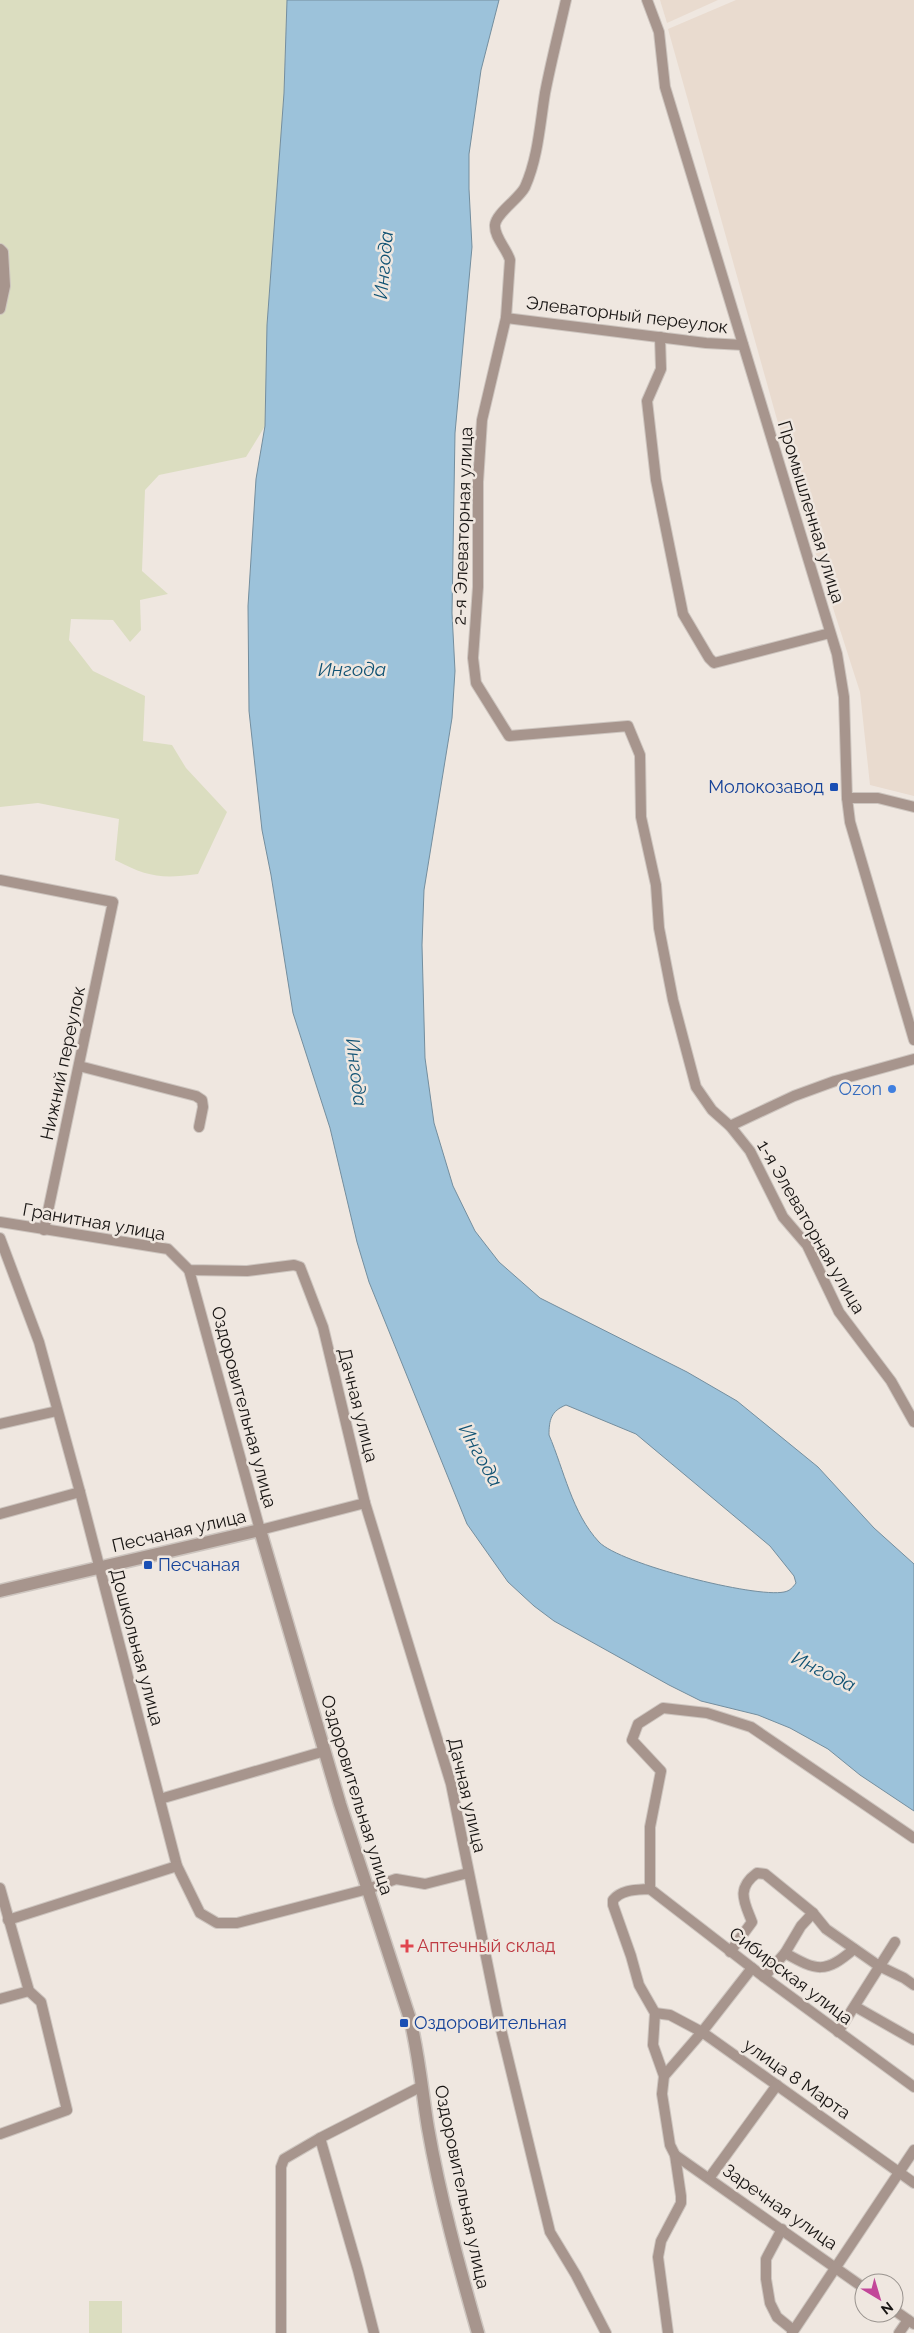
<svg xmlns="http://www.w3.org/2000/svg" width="914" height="2333" font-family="Raleway,sans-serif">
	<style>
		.built { fill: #e9dbcf }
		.green { fill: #dbddc0 }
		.water { fill: #9cc2da; stroke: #748e9e; fill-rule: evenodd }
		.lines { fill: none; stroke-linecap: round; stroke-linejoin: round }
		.minor-casing { stroke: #cdc5bf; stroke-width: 12 }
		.tertiary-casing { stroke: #cdc5bf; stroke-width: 15 }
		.minor { stroke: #a7958d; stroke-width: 10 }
		.tertiary { stroke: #a7958d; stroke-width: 12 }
		.transit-dot { fill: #1a4fb4; stroke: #efe7e0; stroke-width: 2 }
		.shop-dot { fill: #3f7fe0; stroke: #efe7e0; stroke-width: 2 }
		.health-dot { fill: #e0444e; stroke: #efe7e0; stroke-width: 2 }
		.labels { text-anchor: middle; stroke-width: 5; stroke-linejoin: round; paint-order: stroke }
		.street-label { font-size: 18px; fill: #181513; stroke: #efe7e0 }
		.transit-label { font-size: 18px; fill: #164399; stroke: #efe7e0; text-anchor: start }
		.shop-label { font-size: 18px; fill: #366cbe; stroke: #efe7e0; text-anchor: end }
		.health-label { font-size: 18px; fill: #be3a42; stroke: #efe7e0; text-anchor: start }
		.water-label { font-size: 19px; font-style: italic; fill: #115374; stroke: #efe7e0 }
	</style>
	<rect width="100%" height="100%" fill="#efe7e0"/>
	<g class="built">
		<polygon points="660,0 718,0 667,23"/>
		<polygon points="736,0 914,0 914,796 870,785 860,692 807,527 668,29"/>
	</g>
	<g class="green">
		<path d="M 0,0 L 287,0 L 284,93 L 267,325 L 265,426 L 246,457 L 159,475 L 145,490 L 142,571 L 168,594 L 140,600 L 141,630 L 130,642 L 113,620 L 71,619 L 69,640 L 93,671 L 145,696 L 143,741 L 172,745 L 186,768 L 227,812 L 198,874 C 161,879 148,877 115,860 L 119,819 L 38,803 L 0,807 Z"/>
		<rect x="89" y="2301" width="33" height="32"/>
	</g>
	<path class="water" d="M 287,0 L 499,0 L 481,70 L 469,154 L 469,189 L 472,247 L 455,433 L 452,613 L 455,671 L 452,718 L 424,890 L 422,945 L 425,1058 L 434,1123 L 453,1186 L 475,1231 L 499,1262 L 540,1298 L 687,1372 L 737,1401 L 818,1467 L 874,1528 L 914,1564 L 914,1811 L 860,1775 L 828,1749 L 790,1728 L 758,1715 L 701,1701 L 669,1685 L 554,1621 L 534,1606 L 508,1582 L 467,1524 L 369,1282 L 357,1242 L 330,1128 L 293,1013 L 271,875 L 262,830 L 249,711 L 248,606 L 256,479 L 265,426 L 267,325 L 284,93 ZM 566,1405 L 636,1434 L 770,1546 L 794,1576 L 796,1583 C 793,1587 790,1591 784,1592 C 755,1598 620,1564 599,1542 C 572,1513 564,1470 549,1435 C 549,1420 551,1411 566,1405 Z"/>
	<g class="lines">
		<g class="minor-casing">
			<g id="minor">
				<path d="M 566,0 C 559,31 551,62 545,93 C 540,124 538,158 525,187 C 519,199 496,213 495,225 C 494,237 507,249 510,260 L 506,318 L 482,420 L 478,482 L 478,587 L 473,658 L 476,683 L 509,736 L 628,726 L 640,755 L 641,817 L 656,885 L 659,928 L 673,1000 L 696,1087 L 712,1110 L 730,1126 L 750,1151 L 783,1217 L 807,1245 L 839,1312 L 891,1381 L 914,1422"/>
				<polyline points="647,0 659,32 665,87 837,654 844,697 847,798 850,822 914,1040"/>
				<polyline points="0,249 3,252 5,286 0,309"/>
				<polyline points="506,318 706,343 743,345"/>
				<polyline points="660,337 661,369 647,401 656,480 683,614 709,658 714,663 830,633"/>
				<polyline points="847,798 878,798 914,807"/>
				<polyline points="0,880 113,902 44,1230"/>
				<polyline points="79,1066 196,1096 202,1100 203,1107 199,1127"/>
				<polyline points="730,1126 794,1096 835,1081 914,1059"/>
				<polyline points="0,1222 168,1249 189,1270 247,1271 294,1265 300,1267 323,1327 365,1503 451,1784 499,2021 550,2232 576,2275 606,2333"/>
				<polyline points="0,1238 39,1342 80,1492 177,1866 200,1913 217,1923 237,1923 368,1889 396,1879 425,1884 468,1873"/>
				<polyline points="189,1270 260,1530 365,1503"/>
				<polyline points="0,1424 57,1411"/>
				<polyline points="0,1514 80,1492"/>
				<polyline points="160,1799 325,1751"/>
				<polyline points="0,1888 29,1991 41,2002 67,2110 0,2134"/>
				<polyline points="650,1889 764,1977 914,2087"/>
				<polyline points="8,1920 177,1866"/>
				<path d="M 730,1952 L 752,1922 C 745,1903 735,1889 757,1873 L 765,1874 L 813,1913 L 826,1929 L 879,1966 L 904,1978 L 914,1985"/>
				<path d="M 785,1953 C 817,1971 825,1974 854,1949"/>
				<polyline points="764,1977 785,1953 801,1926 813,1913"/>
				<polyline points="0,1999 29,1991"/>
				<polyline points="856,2007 914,2040"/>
				<polyline points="655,2013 670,2015 702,2032 914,2183"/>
				<polyline points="838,2032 895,1942"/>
				<path d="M 664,2076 L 653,2045 L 655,2013 L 639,1985 L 631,1956 L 613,1905 L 613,1900 C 622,1889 637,1890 650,1889 L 650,1827 L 661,1771 L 632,1740 L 638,1724 L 663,1708 L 707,1713 L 751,1727 L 914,1838"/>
				<polyline points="320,2138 358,2270 374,2333"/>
				<polyline points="675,2155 864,2288"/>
				<polyline points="710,2177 777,2085"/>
				<polyline points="782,2229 766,2259 766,2279 770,2303 777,2317 793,2330"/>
				<polyline points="894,2310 914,2324"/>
				<polyline points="281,2333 281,2167 284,2159 320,2138 422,2086"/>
				<polyline points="668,2333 658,2257 661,2241 681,2203 681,2196 675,2155 670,2145 662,2094 664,2076 702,2032 752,1968"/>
				<polyline points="792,2333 914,2150"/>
				<polyline points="899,2333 908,2320"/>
			</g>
		</g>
		<g class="tertiary-casing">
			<path id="tertiary" d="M 0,1591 L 260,1530 L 340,1804 L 410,2019 C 419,2055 422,2092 428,2128 C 440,2197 459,2266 478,2333"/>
		</g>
		<use href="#minor" class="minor"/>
		<use href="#tertiary" class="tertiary"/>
	</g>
	<g class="transit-dot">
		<rect x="829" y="782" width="10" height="10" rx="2.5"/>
		<rect x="143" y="1560" width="10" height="10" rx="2.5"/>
		<rect x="399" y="2018" width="10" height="10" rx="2.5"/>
	</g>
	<circle class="shop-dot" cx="892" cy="1089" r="5"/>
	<path class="health-dot" d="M404.5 1938.5h5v5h5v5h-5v5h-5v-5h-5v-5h5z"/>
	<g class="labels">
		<g class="street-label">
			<text transform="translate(627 315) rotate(7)" y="6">Элеваторный переулок</text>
			<text transform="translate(811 512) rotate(73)" y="6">Промышленная улица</text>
			<text transform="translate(463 526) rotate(-88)" y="6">2-я Элеваторная улица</text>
			<text transform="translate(63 1063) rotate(-78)" y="6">Нижний переулок</text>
			<text transform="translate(94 1222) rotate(10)" y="6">Гранитная улица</text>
			<text transform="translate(811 1227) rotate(60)" y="6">1-я Элеваторная улица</text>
			<text transform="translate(358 1405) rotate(76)" y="6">Дачная улица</text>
			<text transform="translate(244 1407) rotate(75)" y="6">Оздоровительная улица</text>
			<text transform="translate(179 1531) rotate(-13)" y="6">Песчаная улица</text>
			<text transform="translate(137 1647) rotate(75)" y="6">Дошкольная улица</text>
			<text transform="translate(357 1795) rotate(73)" y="6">Оздоровительная улица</text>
			<text transform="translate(467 1795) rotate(77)" y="6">Дачная улица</text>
			<text transform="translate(791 1976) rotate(37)" y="6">Сибирская улица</text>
			<text transform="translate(797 2079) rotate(35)" y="6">улица 8 Марта</text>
			<text transform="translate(462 2187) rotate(78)" y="6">Оздоровительная улица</text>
			<text transform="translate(780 2207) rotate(35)" y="6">Заречная улица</text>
		</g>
		<g class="transit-label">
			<text x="824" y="793" text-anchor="end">Молокозавод</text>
			<text x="158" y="1571">Песчаная</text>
			<text x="414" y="2029">Оздоровительная</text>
		</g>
		<g class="shop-label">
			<text x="882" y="1095">Ozon</text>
		</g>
		<g class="health-label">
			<text x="417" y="1952">Аптечный склад</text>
		</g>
		<g class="water-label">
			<text transform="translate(383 265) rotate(-85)" y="7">Ингода</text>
			<text x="352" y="676">Ингода</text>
			<text transform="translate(357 1072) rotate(83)" y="7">Ингода</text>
			<text transform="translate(481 1455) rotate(61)" y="7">Ингода</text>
			<text transform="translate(824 1671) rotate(26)" y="7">Ингода</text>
		</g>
	</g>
	<g transform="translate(879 2298) rotate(142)"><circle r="24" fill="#efe7e0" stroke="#99938e"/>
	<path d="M0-4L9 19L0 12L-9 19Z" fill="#c24799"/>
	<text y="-8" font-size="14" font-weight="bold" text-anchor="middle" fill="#181513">N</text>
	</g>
</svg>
